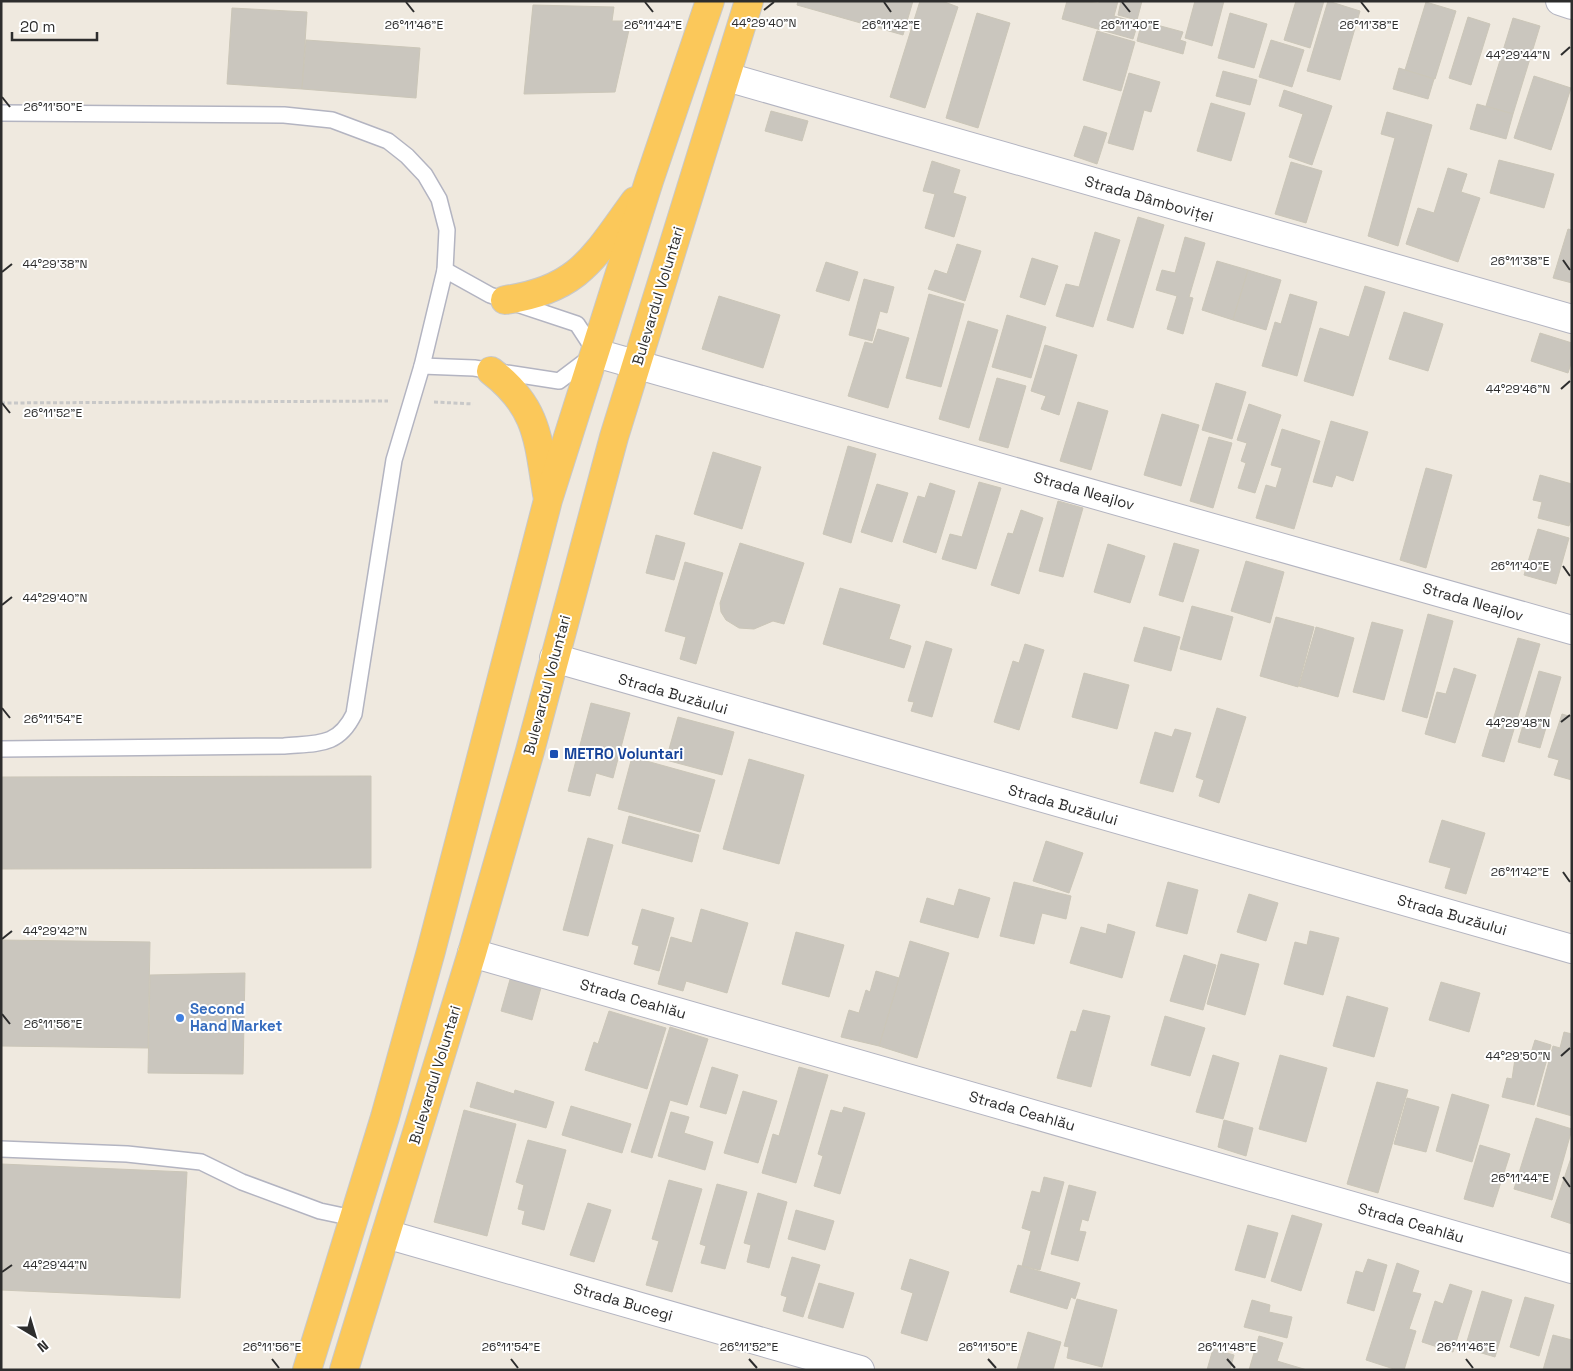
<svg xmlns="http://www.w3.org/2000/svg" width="1573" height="1371" font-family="'Space Grotesk',sans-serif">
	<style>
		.building { fill: #cac6be; stroke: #cbc6b8 }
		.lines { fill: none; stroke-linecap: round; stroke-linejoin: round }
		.service-casing { stroke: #b3b4c1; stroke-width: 18 }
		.minor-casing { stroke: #b3b4c1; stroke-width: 30 }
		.trunk-casing { stroke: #c8c8c8; stroke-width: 30 }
		.path { stroke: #c8c8c8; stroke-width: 3; stroke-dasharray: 4 2.5; stroke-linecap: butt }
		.service { stroke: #fff; stroke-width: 15 }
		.minor { stroke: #fff; stroke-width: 28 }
		.trunk { stroke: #fbc85a; stroke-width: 28 }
		.ticks { fill: none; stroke: #2d2d2d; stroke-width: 2 }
		.transit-dot { fill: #1a4fb4; stroke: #fff; stroke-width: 2 }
		.shop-dot { fill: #3f7fe0; stroke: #fff; stroke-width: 2 }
		.labels { text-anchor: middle; stroke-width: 4; stroke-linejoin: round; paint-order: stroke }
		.street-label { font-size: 15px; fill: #2d2d2d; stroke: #fff }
		.transit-label { font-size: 15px; font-weight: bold; fill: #164399; stroke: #fff; text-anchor: start }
		.shop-label { font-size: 15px; font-weight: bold; fill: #366cbe; stroke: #fff; text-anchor: start }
		.ticks-label { font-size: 12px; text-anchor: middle; fill: #2d2d2d; stroke: #fff; stroke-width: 4; stroke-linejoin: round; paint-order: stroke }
	</style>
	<rect width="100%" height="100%" fill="#efe9df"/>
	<g class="building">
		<polygon points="798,1 913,1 903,35 797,5"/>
		<polygon points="920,1 942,1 958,7 925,108 890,97"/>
		<polygon points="1067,1 1099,3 1099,1 1118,1 1114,16 1138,23 1133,39 1062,19"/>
		<polygon points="1121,1 1128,3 1128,1 1142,1 1137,20 1118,15"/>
		<polygon points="1195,1 1224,1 1212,46 1185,38"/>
		<polygon points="1296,1 1324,1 1310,48 1284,40"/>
		<polygon points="1328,1 1360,11 1340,80 1307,71"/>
		<polygon points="1426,2 1456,11 1435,79 1405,70"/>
		<polygon points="533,5 614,7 612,21 631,21 615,92 524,94"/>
		<polygon points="232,8 307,12 302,89 227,84"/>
		<polygon points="977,13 1010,23 978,128 946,118"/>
		<polygon points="1230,13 1267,24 1254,68 1218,58"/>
		<polygon points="1468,17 1490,24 1471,85 1449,78"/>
		<polygon points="1513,18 1540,26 1513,114 1486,106"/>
		<polygon points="1142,21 1183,32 1180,40 1186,42 1183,54 1137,41"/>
		<polygon points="1097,31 1135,42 1121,91 1083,80"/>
		<polygon points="306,40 420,48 416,98 302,89"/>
		<polygon points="1271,40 1304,50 1292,87 1259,77"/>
		<polygon points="1399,68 1434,79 1428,99 1393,89"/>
		<polygon points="1223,71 1257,80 1250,105 1216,96"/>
		<polygon points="1129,73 1160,82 1151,112 1144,110 1133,150 1108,143"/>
		<polygon points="1534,76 1571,88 1551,150 1514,138"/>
		<polygon points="1284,90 1332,106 1312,165 1289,157 1303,114 1279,106"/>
		<polygon points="1211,103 1245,113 1231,161 1197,151"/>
		<polygon points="1477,104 1513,114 1506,139 1470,129"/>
		<polygon points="771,111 808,121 802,141 765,131"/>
		<polygon points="1387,112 1432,125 1398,246 1368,236 1395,138 1381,134"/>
		<polygon points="1084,126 1107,133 1097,164 1074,156"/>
		<polygon points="1499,160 1554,174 1544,208 1490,193"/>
		<polygon points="932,161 960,170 953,193 966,197 954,237 925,228 935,194 923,191"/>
		<polygon points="1291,162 1322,171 1306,223 1275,214"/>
		<polygon points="1448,168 1467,174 1461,192 1480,198 1458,262 1406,244 1418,208 1434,213"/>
		<polygon points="1138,217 1164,225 1133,328 1107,320"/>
		<polygon points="1568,229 1572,230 1572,283 1553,278"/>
		<polygon points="1095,232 1120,240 1093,327 1056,316 1066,284 1079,287"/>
		<polygon points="1185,237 1205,243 1189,297 1193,298 1183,334 1167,329 1177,296 1156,290 1162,270 1175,273"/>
		<polygon points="957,244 981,251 965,301 928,289 935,270 947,274"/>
		<polygon points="1032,258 1058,266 1045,305 1020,297"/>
		<polygon points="1217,261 1248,270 1233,320 1202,310"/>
		<polygon points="826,262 858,272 849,301 816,291"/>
		<polygon points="1248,270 1281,280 1266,330 1233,320"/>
		<polygon points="864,279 894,287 887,313 880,311 872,341 849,335"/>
		<polygon points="1365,286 1385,292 1353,396 1304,381 1320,328 1349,337"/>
		<polygon points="929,294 964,304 941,387 906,378"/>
		<polygon points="1290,294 1317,302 1297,376 1262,366 1275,322 1281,324"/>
		<polygon points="719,296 780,315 763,368 702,349"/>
		<polygon points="1404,312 1443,324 1428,371 1389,359"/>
		<polygon points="1007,315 1046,327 1031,378 992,367"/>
		<polygon points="968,321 998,330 969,428 939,419"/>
		<polygon points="878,329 909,338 888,408 848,396 865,342 873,344"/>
		<polygon points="1540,333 1572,343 1572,360 1568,373 1531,361"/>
		<polygon points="1045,345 1077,355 1059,415 1041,409 1046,396 1031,391"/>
		<polygon points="997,378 1026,386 1008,448 979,440"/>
		<polygon points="1216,383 1246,392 1232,439 1202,430"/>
		<polygon points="1078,402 1108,411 1091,470 1060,461"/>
		<polygon points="1249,404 1281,415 1255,493 1238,488 1246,463 1241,461 1247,443 1237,440"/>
		<polygon points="1162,414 1199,425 1181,486 1144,475"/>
		<polygon points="1331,421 1368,432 1353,481 1336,475 1332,487 1313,482"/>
		<polygon points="1282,429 1320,441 1294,529 1256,518 1266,485 1276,488 1282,468 1271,465"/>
		<polygon points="1209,437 1232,443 1213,508 1190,501"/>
		<polygon points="848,446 876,454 851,543 823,534"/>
		<polygon points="713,452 761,467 742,529 694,514"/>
		<polygon points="1426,468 1452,475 1426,568 1400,560"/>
		<polygon points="1540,475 1572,484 1572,516 1569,526 1538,518 1542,502 1533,500"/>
		<polygon points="979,482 1001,488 976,569 942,559 950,534 962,537"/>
		<polygon points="930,483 955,491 936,553 903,542 918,496 925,498"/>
		<polygon points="877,484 908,493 892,542 861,532"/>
		<polygon points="1058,501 1083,508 1063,577 1039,571"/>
		<polygon points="1021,510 1043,518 1019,594 991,585 1008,533 1013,534"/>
		<polygon points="1538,529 1569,538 1556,584 1524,575"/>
		<polygon points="656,535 685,543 674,580 646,573"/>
		<polygon points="740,543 804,563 784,624 773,621 754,629 739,628 726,620 721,612 720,603"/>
		<polygon points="1174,543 1199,550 1183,602 1159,595"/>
		<polygon points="1108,544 1145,556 1130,603 1094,592"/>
		<polygon points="1246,561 1284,572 1270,623 1231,611"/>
		<polygon points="685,562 723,573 696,664 680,659 686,637 665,631"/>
		<polygon points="840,588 900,605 889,639 911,646 904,668 823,644"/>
		<polygon points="1192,606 1233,617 1221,660 1180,649"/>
		<polygon points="1428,614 1453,621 1427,718 1402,711"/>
		<polygon points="1276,617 1314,627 1298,687 1260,676"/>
		<polygon points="1372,622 1403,630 1384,700 1353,692"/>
		<polygon points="1144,627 1180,637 1171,671 1134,661"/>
		<polygon points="1316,627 1354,638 1338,697 1299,686"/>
		<polygon points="1518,638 1540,644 1504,762 1482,756"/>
		<polygon points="926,641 952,649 932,717 911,711 914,702 908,701"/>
		<polygon points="1025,644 1044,650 1019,730 994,722 1013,661 1019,663"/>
		<polygon points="1454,668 1476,675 1455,743 1425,734 1437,692 1446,694"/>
		<polygon points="1539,671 1561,677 1540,748 1518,742"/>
		<polygon points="1084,673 1129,685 1117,729 1072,717"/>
		<polygon points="591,703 630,713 613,778 596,773 590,796 568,791"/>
		<polygon points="1217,708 1246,717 1219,803 1199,796 1204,780 1196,777"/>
		<polygon points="1562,714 1572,717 1572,780 1554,775 1559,760 1548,757"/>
		<polygon points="678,717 734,732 722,775 666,760"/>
		<polygon points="1175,729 1191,733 1173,792 1140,783 1155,732 1172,737"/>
		<polygon points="632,757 715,780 700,832 618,809"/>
		<polygon points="749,759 804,775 779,864 723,849"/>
		<polygon points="371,776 371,868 1,869 1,777"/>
		<polygon points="629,816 699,835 692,862 622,843"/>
		<polygon points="1442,820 1485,833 1466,894 1445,888 1451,868 1429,862"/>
		<polygon points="588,838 613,845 588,936 563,930"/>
		<polygon points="1046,841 1083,853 1069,893 1033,881"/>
		<polygon points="1014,882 1071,896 1066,919 1042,913 1034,944 1000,936"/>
		<polygon points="1168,882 1198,890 1187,934 1156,926"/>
		<polygon points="959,889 990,898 978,938 920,922 927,898 954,906"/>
		<polygon points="1249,894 1278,903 1266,941 1237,932"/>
		<polygon points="642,909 674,918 659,971 634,964 639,946 632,944"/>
		<polygon points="701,909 748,923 727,993 686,981 683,991 658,984 671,937 692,943"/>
		<polygon points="1108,924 1135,932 1122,978 1070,963 1081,927 1106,934"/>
		<polygon points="1310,931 1339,938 1323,995 1284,984 1295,942 1307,945"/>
		<polygon points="796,932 844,945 829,997 782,984"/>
		<polygon points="1,940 150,942 148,1048 1,1046"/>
		<polygon points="910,941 949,953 917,1058 879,1046"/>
		<polygon points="1221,954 1259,964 1245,1015 1207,1004"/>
		<polygon points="1184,955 1216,965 1203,1010 1170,1001"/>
		<polygon points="876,971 899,978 879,1046 841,1037 849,1010 859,1013 866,990 870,992"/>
		<polygon points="245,973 243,1074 148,1073 150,975"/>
		<polygon points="511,976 542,984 532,1020 501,1011"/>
		<polygon points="1441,982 1480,993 1469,1032 1429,1020"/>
		<polygon points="1347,996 1388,1008 1374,1057 1333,1046"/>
		<polygon points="1083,1010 1110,1016 1091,1087 1057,1078 1071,1031 1076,1032"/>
		<polygon points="609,1011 666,1028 647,1089 585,1070 594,1042 598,1044"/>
		<polygon points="1165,1016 1205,1028 1190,1076 1151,1065"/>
		<polygon points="670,1027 708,1039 687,1105 670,1100 652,1158 631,1152"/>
		<polygon points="1564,1032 1572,1034 1572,1116 1537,1106 1553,1046 1560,1048"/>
		<polygon points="1535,1040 1551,1045 1534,1105 1502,1097 1507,1078 1512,1079 1516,1052 1530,1056"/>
		<polygon points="1213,1055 1239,1063 1223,1119 1196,1112"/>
		<polygon points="1280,1055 1327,1068 1306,1142 1259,1129"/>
		<polygon points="712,1067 738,1075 726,1114 700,1107"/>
		<polygon points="799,1067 828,1075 796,1183 762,1173 773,1134 779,1136"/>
		<polygon points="477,1082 514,1094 515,1090 554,1102 546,1128 470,1107"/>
		<polygon points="1377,1082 1408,1090 1378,1193 1347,1184"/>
		<polygon points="743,1091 777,1101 758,1163 724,1153"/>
		<polygon points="1452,1094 1489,1105 1472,1162 1436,1151"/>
		<polygon points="1407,1098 1439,1107 1426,1152 1394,1144"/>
		<polygon points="571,1106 631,1124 622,1153 562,1135"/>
		<polygon points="844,1107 865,1113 840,1194 814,1186 823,1156 818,1154 831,1110 842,1113"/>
		<polygon points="464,1110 516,1124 487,1236 434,1222"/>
		<polygon points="671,1112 689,1117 684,1133 713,1142 705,1170 658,1156"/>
		<polygon points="1536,1118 1572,1129 1552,1200 1514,1189"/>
		<polygon points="1224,1120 1253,1128 1246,1156 1218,1147"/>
		<polygon points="528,1140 566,1150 544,1230 522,1224 525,1211 518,1209 524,1185 516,1182"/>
		<polygon points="1480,1145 1510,1154 1493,1207 1464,1199"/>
		<polygon points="1572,1155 1572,1224 1551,1217"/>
		<polygon points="1,1164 187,1172 180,1298 1,1290"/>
		<polygon points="1044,1177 1064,1182 1040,1270 1022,1266 1031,1231 1022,1228 1032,1191 1040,1193"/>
		<polygon points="669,1180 702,1189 672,1292 646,1285 659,1241 652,1239"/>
		<polygon points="717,1184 747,1192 725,1269 701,1263 706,1246 700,1244"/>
		<polygon points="1069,1185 1096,1192 1088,1221 1082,1219 1079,1231 1086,1232 1078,1261 1051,1254"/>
		<polygon points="758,1193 787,1202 769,1268 747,1262 751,1245 744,1243"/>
		<polygon points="588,1203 611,1210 594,1262 570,1255"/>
		<polygon points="796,1210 834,1221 825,1250 788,1239"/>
		<polygon points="1292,1215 1322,1224 1301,1291 1271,1281"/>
		<polygon points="1248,1225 1278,1233 1265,1278 1235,1270"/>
		<polygon points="792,1257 820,1265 803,1317 783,1311 787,1297 781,1295"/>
		<polygon points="910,1259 949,1272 927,1341 901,1333 913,1293 901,1289"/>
		<polygon points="1368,1259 1387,1265 1374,1311 1347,1303 1356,1271 1363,1273"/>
		<polygon points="1397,1263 1419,1271 1412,1292 1421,1294 1409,1329 1416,1331 1404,1370 1397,1370 1366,1360"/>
		<polygon points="1018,1265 1080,1283 1075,1299 1071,1297 1067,1309 1010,1292"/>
		<polygon points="819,1283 854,1293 843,1328 808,1318"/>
		<polygon points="1450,1284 1472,1291 1453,1352 1422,1342 1435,1301 1443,1304"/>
		<polygon points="1482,1291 1512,1300 1495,1357 1465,1348"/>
		<polygon points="1525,1297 1554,1305 1539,1356 1510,1347"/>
		<polygon points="1077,1299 1117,1310 1102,1367 1067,1358 1069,1347 1064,1346"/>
		<polygon points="1252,1300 1270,1305 1269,1312 1292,1317 1287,1338 1244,1327"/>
		<polygon points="1028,1332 1061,1342 1053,1370 1017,1370"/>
		<polygon points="1553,1335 1572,1340 1572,1370 1543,1370"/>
		<polygon points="1259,1336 1283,1343 1277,1361 1307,1370 1249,1370"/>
		<polygon points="1213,1349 1234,1355 1230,1370 1207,1370"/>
	</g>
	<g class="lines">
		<g class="service-casing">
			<g id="service">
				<path d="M 1,113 L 284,115 L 332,120 L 388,141 L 407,156 L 425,175 L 439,199 L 447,230 L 445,270 L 422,366 L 394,460 L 354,714 C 338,747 317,743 284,746 L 1,749"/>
				<polyline points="422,366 474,368 559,381 596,353 577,324 490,295 445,270"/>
				<polyline points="1,1149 127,1154 201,1162 242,1182 320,1211 353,1218"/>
			</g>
		</g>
		<g class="minor-casing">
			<g id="minor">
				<polyline points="1560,1 1572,5"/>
				<polyline points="727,77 1572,319"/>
				<polyline points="596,353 1572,630"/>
				<polyline points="554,658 1572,949"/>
				<polyline points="472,953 1572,1269"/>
				<polyline points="386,1234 860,1370"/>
			</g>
		</g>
		<g class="trunk-casing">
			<g id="trunk">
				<path d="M 505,300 C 579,290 594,257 635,201"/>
				<path d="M 491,371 C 538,407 538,439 547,494"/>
				<polyline points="307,1370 385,1117 431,951 548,500 649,181 710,1"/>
				<polyline points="344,1370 472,953 530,751 614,437 749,1"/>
			</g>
		</g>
		<g class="path">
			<polyline points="434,402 473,404"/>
			<polyline points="1,403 388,401"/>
		</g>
		<use href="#service" class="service"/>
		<use href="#minor" class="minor"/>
		<use href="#trunk" class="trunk"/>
	</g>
	<path class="ticks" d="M 406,2 L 414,12M 645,2 L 653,12M 884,2 L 891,12M 1122,2 L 1130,12M 1361,2 L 1369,12M 764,10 L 774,2M 1561,55 L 1570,47M 2,97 L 10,107M 1563,260 L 1570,270M 2,272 L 12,264M 1561,389 L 1570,381M 2,403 L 10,413M 1563,566 L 1570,576M 2,605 L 12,597M 2,708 L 10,718M 1561,722 L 1570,715M 1563,872 L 1570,882M 2,939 L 12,931M 2,1014 L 10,1024M 1561,1056 L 1570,1048M 1563,1177 L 1570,1187M 2,1272 L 12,1265M 272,1359 L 279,1368M 511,1359 L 518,1368M 749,1359 L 757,1368M 988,1359 L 996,1368M 1227,1359 L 1235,1368M 1466,1359 L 1473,1368"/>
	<rect class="transit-dot" x="549" y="749" width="10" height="10" rx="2.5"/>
	<circle class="shop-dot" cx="180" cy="1018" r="5"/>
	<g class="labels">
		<g class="street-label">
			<text transform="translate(1149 199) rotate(16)" y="5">Strada Dâmboviței</text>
			<text transform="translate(658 296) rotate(-73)" y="5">Bulevardul Voluntari</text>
			<text transform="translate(1084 491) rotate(16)" y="5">Strada Neajlov</text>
			<text transform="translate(1473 602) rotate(16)" y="5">Strada Neajlov</text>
			<text transform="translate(547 685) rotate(-75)" y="5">Bulevardul Voluntari</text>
			<text transform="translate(673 694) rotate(16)" y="5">Strada Buzăului</text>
			<text transform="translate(1063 805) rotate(16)" y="5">Strada Buzăului</text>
			<text transform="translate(1452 915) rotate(16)" y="5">Strada Buzăului</text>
			<text transform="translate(633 999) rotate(16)" y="5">Strada Ceahlău</text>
			<text transform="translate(435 1075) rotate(-73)" y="5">Bulevardul Voluntari</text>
			<text transform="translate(1022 1111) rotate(16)" y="5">Strada Ceahlău</text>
			<text transform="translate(1411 1223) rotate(16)" y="5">Strada Ceahlău</text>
			<text transform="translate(623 1302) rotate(16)" y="5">Strada Bucegi</text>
		</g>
		<g class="transit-label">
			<text x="564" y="759">METRO Voluntari</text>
		</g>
		<g class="shop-label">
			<text x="190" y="1014">Second<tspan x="190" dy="17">Hand Market</tspan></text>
		</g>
	</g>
	<g class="ticks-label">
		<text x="764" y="27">44°29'40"N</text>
		<text x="414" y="29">26°11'46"E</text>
		<text x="653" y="29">26°11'44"E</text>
		<text x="891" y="29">26°11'42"E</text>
		<text x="1130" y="29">26°11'40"E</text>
		<text x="1369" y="29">26°11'38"E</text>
		<text x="1518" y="59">44°29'44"N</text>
		<text x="53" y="111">26°11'50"E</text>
		<text x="1520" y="265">26°11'38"E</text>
		<text x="55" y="268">44°29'38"N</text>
		<text x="1518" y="393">44°29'46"N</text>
		<text x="53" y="417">26°11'52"E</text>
		<text x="1520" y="570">26°11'40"E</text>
		<text x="55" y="602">44°29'40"N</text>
		<text x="53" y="723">26°11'54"E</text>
		<text x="1518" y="727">44°29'48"N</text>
		<text x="1520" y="876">26°11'42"E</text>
		<text x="55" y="935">44°29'42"N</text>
		<text x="53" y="1028">26°11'56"E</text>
		<text x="1518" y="1060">44°29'50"N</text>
		<text x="1520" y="1182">26°11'44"E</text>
		<text x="55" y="1269">44°29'44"N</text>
		<text x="272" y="1351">26°11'56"E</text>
		<text x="511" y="1351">26°11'54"E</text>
		<text x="749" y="1351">26°11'52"E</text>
		<text x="988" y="1351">26°11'50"E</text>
		<text x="1227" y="1351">26°11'48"E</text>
		<text x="1466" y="1351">26°11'46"E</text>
	</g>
	<rect width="1573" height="1371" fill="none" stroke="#2d2d2d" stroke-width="5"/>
	<g transform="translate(35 1336) rotate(142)" stroke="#ffffff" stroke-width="4" paint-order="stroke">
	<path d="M0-4L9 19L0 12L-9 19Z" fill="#2d2d2d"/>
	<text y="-8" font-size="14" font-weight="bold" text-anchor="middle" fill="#2d2d2d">N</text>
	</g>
	<path d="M12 32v8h85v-8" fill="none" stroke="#2d2d2d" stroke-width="2.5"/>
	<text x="20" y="32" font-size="15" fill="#2d2d2d" stroke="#ffffff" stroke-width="4" paint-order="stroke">20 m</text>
</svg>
